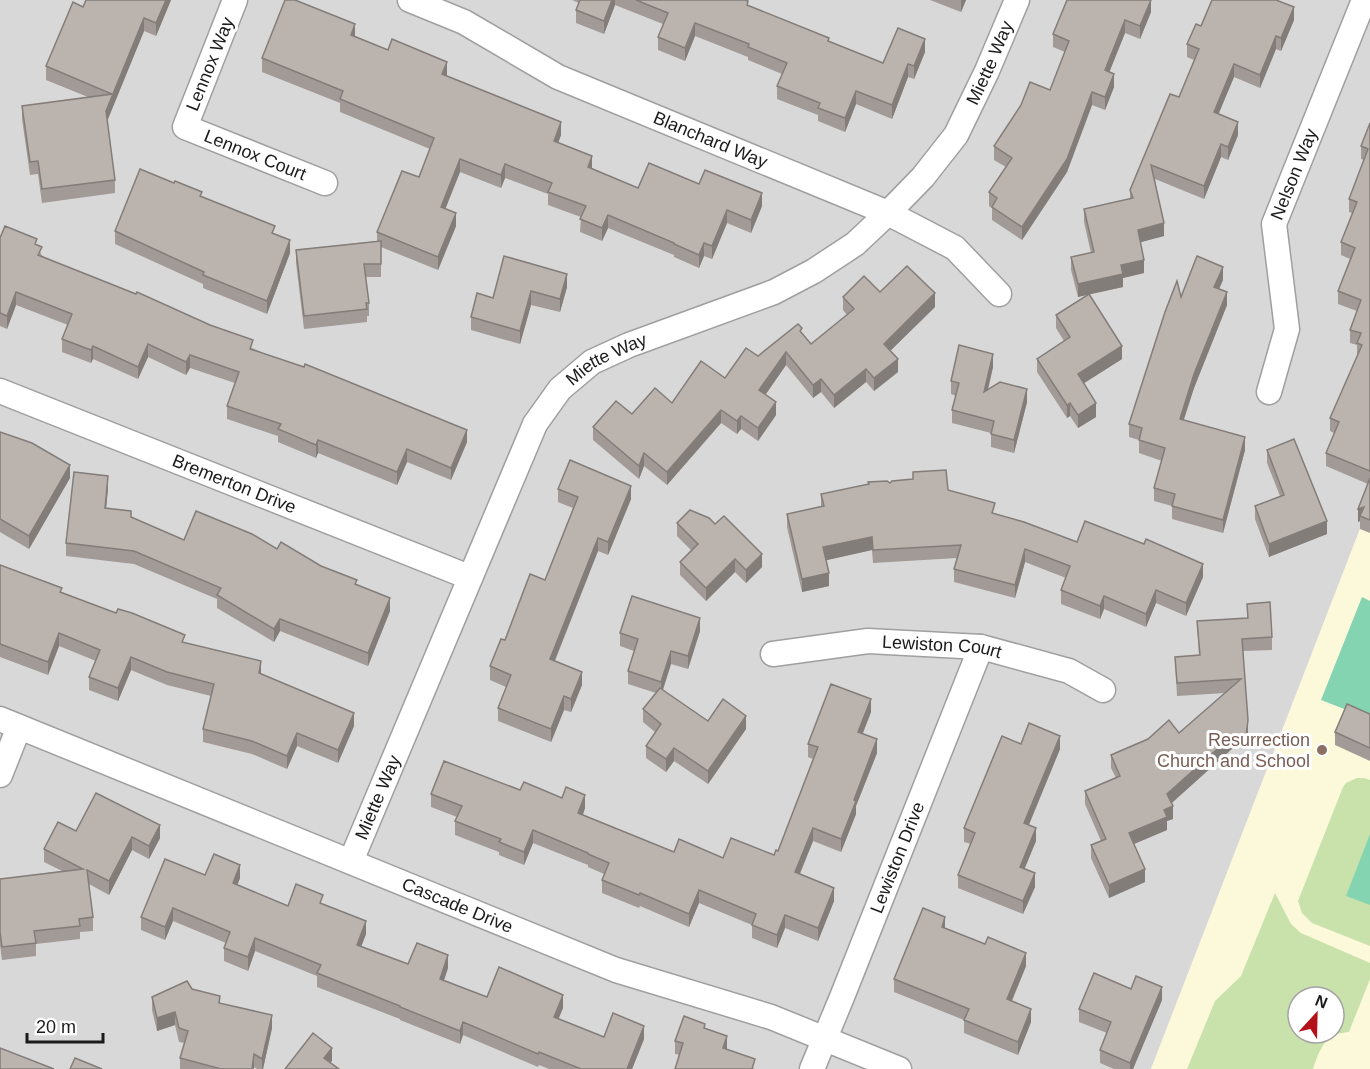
<svg xmlns="http://www.w3.org/2000/svg" width="1370" height="1069" font-family="Arial,sans-serif">
	<style>
		.residential { fill: #d9d8d8 }
		.education { fill: #fbf9da; fill-rule: evenodd }
		.grass { fill: #c9e2ab; fill-rule: evenodd }
		.pitch { fill: #85d4b1 }
		.lines { fill: none; stroke-linecap: round; stroke-linejoin: round }
		.minor-casing { stroke: #9f9f9f; stroke-width: 27 }
		.minor { stroke: #fff; stroke-width: 24 }
		.wall { fill: #a19a96 }
		.shaded-wall { fill: #837d7a }
		.building { fill: #bbb3ae; stroke: #837d7a; stroke-width: 1.5 }
		.education-dot { fill: #8d6e63; stroke: #fff; stroke-width: 2 }
		.labels { text-anchor: middle; stroke-width: 6; stroke-linejoin: round; paint-order: stroke }
		.street-label { font-size: 18px; fill: #1b1b1b; stroke: #fff }
		.education-label { font-size: 18px; fill: #785e54; stroke: #fff; text-anchor: end }
	</style>
	<rect width="100%" height="100%" fill="#ebe7e1"/>
	<polygon class="residential" points="0,0 1370,0 1370,503 1151,1069 0,1069"/>
	<path class="education" d="M 1370,503 L 1370,1069 L 1151,1069 ZM 1298,997 L 1334,997 L 1334,1033 L 1298,1033 Z"/>
	<g class="grass">
		<polygon points="1357,778 1364,778 1370,780 1370,946 1312,923 1302,913 1298,901 1343,787 1346,783"/>
		<path d="M 1275,893 L 1291,924 L 1301,933 L 1370,963 L 1370,979 L 1349,1032 C 1344,1033 1338,1033 1334,1035 C 1322,1041 1317,1057 1313,1069 L 1187,1069 L 1215,1001 L 1241,976 ZM 1298,997 L 1334,997 L 1334,1033 L 1298,1033 Z"/>
	</g>
	<g class="pitch">
		<polygon points="1362,597 1370,601 1370,719 1321,700"/>
		<polygon points="1370,834 1370,905 1346,896"/>
	</g>
	<g class="lines">
		<g class="minor-casing">
			<g id="minor">
				<path id="s1" d="M 235,0 L 185,127 L 325,183"/>
				<path id="s2" d="M 410,0 L 464,22 L 558,77 L 888,213 L 955,248 L 999,294"/>
				<path id="s3" d="M 0,391 L 469,577"/>
				<path id="s4" d="M 1269,392 L 1287,329 L 1274,224 L 1364,0"/>
				<path id="s5" d="M 773,654 L 868,641 L 981,647 L 1069,671 L 1103,690"/>
				<path id="s6" d="M 0,719 L 616,970 L 771,1017 L 899,1069"/>
				<polyline points="0,775 19,727"/>
				<path id="s7" d="M 351,861 L 535,424 L 560,389 L 592,362 L 629,345 L 774,292 L 814,271 L 855,244 L 888,213 L 923,177 L 956,135 L 987,71 L 1017,0"/>
				<path id="s8" d="M 812,1069 L 842,997 L 981,647"/>
			</g>
		</g>
		<use href="#minor" class="minor"/>
	</g>
	<g class="wall">
		<polygon points="171,0 156,36 144,31 107,121 115,180 115,193 42,203 38,174 30,175 22,119 22,106 88,97 46,80 46,66 83,7"/>
		<polygon points="572,0 745,0 748,5 829,41 883,63 925,52 914,79 908,77 892,119 856,104 845,132 818,121 818,115 777,99 777,86 782,74 748,60 748,57 695,36 685,61 658,50 658,37 663,24 615,5 604,34 576,23 576,10 579,3"/>
		<polygon points="930,0 966,0 961,12"/>
		<polygon points="1151,12 1140,39 1125,33 1109,72 1114,87 1105,110 1092,105 1067,172 1022,240 992,220 992,208 989,206 989,192 1006,167 994,160 994,146 1050,90 1065,52 1053,47 1053,34"/>
		<polygon points="1294,20 1281,51 1276,49 1260,88 1234,77 1218,114 1238,135 1228,160 1221,157 1204,199 1155,179 1164,236 1140,242 1144,273 1123,278 1123,287 1089,294 1122,359 1084,383 1096,417 1078,428 1070,416 1067,418 1037,372 1037,359 1064,341 1056,328 1056,315 1089,294 1078,297 1071,270 1071,257 1091,253 1084,222 1084,209 1130,199 1130,190 1179,97 1194,60 1187,57 1187,44 1201,26"/>
		<polygon points="355,36 447,75 447,76 561,135 558,143 592,169 638,188 699,184 762,206 751,233 727,223 712,259 704,256 699,268 674,257 674,255 608,228 602,241 580,232 581,217 548,205 548,194 505,178 501,188 460,172 445,208 456,226 438,270 381,247 381,277 366,277 369,303 369,316 367,316 367,322 304,329 296,263 296,250 377,241 377,232 419,177 430,149 340,112 340,103 262,72 262,58"/>
		<polygon points="1370,123 1370,533 1360,529 1360,521 1358,522 1368,484 1326,466 1326,453 1334,433 1330,431 1330,418 1357,356 1357,345 1350,343 1350,330 1357,311 1338,304 1338,291 1350,259 1341,255 1341,242 1352,213 1349,212 1349,199 1364,160 1361,159 1361,146"/>
		<polygon points="202,197 275,234 290,253 267,314 203,288 203,284 115,244 115,231"/>
		<polygon points="0,238 37,245 42,256 467,442 451,480 407,462 397,485 318,453 316,458 278,442 278,436 227,419 227,406 235,383 190,368 186,375 148,357 138,379 93,359 91,363 62,352 62,339 68,325 16,305 7,329 0,326"/>
		<polygon points="504,256 567,287 560,312 531,305 520,344 471,330 471,317 493,298"/>
		<polygon points="1223,280 1219,289 1227,305 1194,388 1183,420 1245,450 1223,533 1172,519 1172,506 1154,501 1154,488 1162,461 1139,453 1139,440 1129,437 1129,424"/>
		<polygon points="880,292 935,307 890,351 898,372 874,391 866,382 834,408 821,392 813,398 786,365 765,395 776,415 758,441 741,429 737,434 721,423 667,485 644,466 639,479 593,440 593,427 672,403 725,378 758,356 802,333 811,344 847,315 843,310 843,297"/>
		<polygon points="993,367 988,390 1027,402 1014,453 991,447 991,433 952,423 952,410 956,396 951,394 951,381"/>
		<polygon points="0,432 70,478 29,549 0,532"/>
		<polygon points="1267,450 1327,534 1269,557 1255,519 1255,506 1280,496 1267,463"/>
		<polygon points="890,483 948,490 995,514 1077,542 1203,577 1186,616 1156,603 1146,627 1104,609 1100,619 1061,604 1061,590 1066,578 1025,562 1015,598 954,582 954,569 957,558 873,563 872,550 826,560 829,586 802,592 787,527 787,514 821,506 821,494"/>
		<polygon points="108,488 106,508 184,540 277,549 321,566 357,585 390,611 368,666 280,631 274,642 217,608 217,599 134,564 66,556 66,543"/>
		<polygon points="558,489 631,499 608,555 598,551 555,661 582,685 571,712 564,710 551,742 498,721 498,708 506,687 490,680 490,666 505,640 545,580 573,508 558,502"/>
		<polygon points="677,523 715,524 762,567 746,583 735,572 706,601 680,575 680,562 691,550 677,536"/>
		<polygon points="0,565 62,592 261,674 354,726 338,763 297,746 287,769 252,754 203,742 203,729 211,696 167,685 131,670 118,701 89,690 89,677 96,661 59,646 48,675 0,657"/>
		<polygon points="1247,604 1272,637 1272,650 1243,651 1248,733 1246,749 1234,747 1172,803 1173,819 1167,821 1167,830 1134,844 1145,882 1109,898 1091,858 1091,845 1101,841 1085,804 1085,791 1116,778 1111,768 1111,755 1179,733 1225,693 1177,696 1175,657 1199,656 1197,621 1247,618"/>
		<polygon points="700,631 688,669 671,664 663,690 708,721 746,729 708,784 674,761 666,772 646,758 646,746 655,732 643,722 643,709 656,693 628,684 628,671 634,651 620,646 620,633"/>
		<polygon points="871,712 863,733 877,753 856,806 856,814 841,852 813,841 800,874 834,901 818,941 785,928 777,948 752,938 752,925 699,903 689,927 640,906 639,908 602,893 602,880 604,874 588,867 588,865 533,843 524,865 499,855 499,852 455,835 455,821 457,817 431,807 431,794 520,790 585,808 583,815 674,852 723,858 774,855 778,851 813,759 808,757 808,744"/>
		<polygon points="1370,714 1370,761 1335,745 1335,732"/>
		<polygon points="1021,744 1060,749 1029,825 1036,841 1024,869 1035,887 1023,914 958,888 958,875 971,844 964,842 964,828"/>
		<polygon points="76,831 160,838 149,859 132,850 109,895 89,884 93,917 93,931 80,932 80,939 36,944 36,956 2,960 0,945 0,879 62,871 44,862 44,849"/>
		<polygon points="205,875 240,878 237,885 288,906 323,904 366,934 361,946 408,964 448,968 444,980 487,997 563,1008 558,1019 604,1037 644,1039 632,1069 549,1069 539,1065 538,1067 463,1035 460,1044 400,1020 400,1019 317,987 317,976 255,951 248,971 224,961 224,948 226,943 173,921 165,940 141,930 141,917"/>
		<polygon points="945,928 1026,966 1012,1001 1031,1022 1018,1055 964,1033 964,1020 894,992 894,979"/>
		<polygon points="192,989 220,1004 272,1028 263,1069 257,1069 254,1067 254,1069 180,1069 180,1058 185,1043 179,1042 175,1025 157,1031 152,1010 152,997"/>
		<polygon points="1131,989 1162,1000 1133,1069 1114,1069 1100,1063 1100,1050 1107,1033 1079,1022 1079,1009"/>
		<polygon points="705,1029 727,1050 755,1069 675,1054 675,1041"/>
	</g>
	<g class="shaded-wall">
		<polygon points="166,0 171,0 156,36 156,23"/>
		<polygon points="612,0 615,0 615,5 604,34 604,21"/>
		<polygon points="961,0 966,0 961,12"/>
		<polygon points="1151,0 1151,12 1140,39 1140,26"/>
		<polygon points="1294,7 1294,20 1281,51 1281,38"/>
		<polygon points="144,18 144,31 106,124 106,111"/>
		<polygon points="1125,20 1125,33 1105,83 1105,70"/>
		<polygon points="695,23 695,36 685,61 685,48"/>
		<polygon points="355,24 355,37 351,35"/>
		<polygon points="1276,36 1276,49 1260,88 1260,75"/>
		<polygon points="925,39 925,52 914,79 914,66"/>
		<polygon points="447,62 447,75 442,87 442,74"/>
		<polygon points="908,64 908,77 892,119 892,105"/>
		<polygon points="1234,64 1234,77 1214,125 1214,112"/>
		<polygon points="1114,74 1114,87 1105,110 1105,97"/>
		<polygon points="856,91 856,104 845,132 845,118"/>
		<polygon points="1092,92 1092,105 1067,172 1022,240 1022,227"/>
		<polygon points="561,122 561,135 554,154 554,141"/>
		<polygon points="1238,122 1238,135 1228,160 1228,147"/>
		<polygon points="1221,144 1221,157 1204,199 1204,186"/>
		<polygon points="592,156 592,169 588,167"/>
		<polygon points="460,159 460,172 441,220 441,207"/>
		<polygon points="505,164 505,178 501,188 501,175"/>
		<polygon points="762,193 762,206 751,233 751,220"/>
		<polygon points="727,210 727,223 712,259 712,246"/>
		<polygon points="456,213 456,226 438,270 438,257"/>
		<polygon points="608,215 608,228 602,241 602,228"/>
		<polygon points="1164,223 1164,236 1138,243 1138,230"/>
		<polygon points="290,240 290,253 267,314 267,301"/>
		<polygon points="704,243 704,256 699,268 699,255"/>
		<polygon points="1144,260 1144,273 1123,278 1123,287 1078,297 1078,284 1121,265"/>
		<polygon points="1223,267 1223,280 1214,300 1214,287"/>
		<polygon points="567,274 567,287 560,312 560,299"/>
		<polygon points="531,291 531,305 520,344 520,331"/>
		<polygon points="16,292 16,305 7,329 7,316"/>
		<polygon points="1227,292 1227,305 1194,388 1180,432 1180,419 1194,374"/>
		<polygon points="935,293 935,307 884,357 884,344"/>
		<polygon points="148,344 148,357 138,379 138,367"/>
		<polygon points="93,346 93,359 91,363 91,350"/>
		<polygon points="1122,346 1122,359 1078,387 1078,374"/>
		<polygon points="786,352 786,365 759,404 759,390"/>
		<polygon points="993,354 993,367 984,405 984,392"/>
		<polygon points="190,355 190,368 186,375 186,362"/>
		<polygon points="898,359 898,372 874,391 874,378"/>
		<polygon points="866,369 866,382 834,408 834,395"/>
		<polygon points="821,379 821,392 813,398 813,385"/>
		<polygon points="1027,389 1027,402 1014,453 1014,440"/>
		<polygon points="776,402 776,415 758,441 758,428"/>
		<polygon points="1070,403 1070,416 1067,418 1067,405"/>
		<polygon points="1096,403 1096,417 1078,428 1078,415"/>
		<polygon points="721,410 721,423 667,485 667,472"/>
		<polygon points="741,416 741,429 737,434 737,421"/>
		<polygon points="467,430 467,442 451,480 451,468"/>
		<polygon points="1245,437 1245,450 1223,533 1223,520"/>
		<polygon points="318,440 318,453 316,458 316,445"/>
		<polygon points="407,449 407,462 397,485 397,472"/>
		<polygon points="644,453 644,466 639,479 639,466"/>
		<polygon points="70,465 70,478 29,549 29,536"/>
		<polygon points="108,476 108,488 105,521 105,508"/>
		<polygon points="631,486 631,499 608,555 608,542"/>
		<polygon points="1364,507 1360,516 1360,521 1358,522 1358,509"/>
		<polygon points="1327,521 1327,534 1269,557 1269,544"/>
		<polygon points="872,537 872,550 823,561 823,547"/>
		<polygon points="598,538 598,551 550,672 550,659"/>
		<polygon points="1025,549 1025,562 1015,598 1015,585"/>
		<polygon points="762,554 762,567 746,583 746,570"/>
		<polygon points="735,559 735,572 706,601 706,588"/>
		<polygon points="1203,564 1203,577 1186,616 1186,603"/>
		<polygon points="829,573 829,586 802,592 802,579"/>
		<polygon points="1156,590 1156,603 1146,627 1146,614"/>
		<polygon points="1104,596 1104,609 1100,619 1100,606"/>
		<polygon points="390,598 390,611 368,666 368,653"/>
		<polygon points="700,618 700,631 688,669 688,656"/>
		<polygon points="280,619 280,631 274,642 274,629"/>
		<polygon points="59,633 59,646 48,675 48,662"/>
		<polygon points="671,651 671,664 661,695 661,682"/>
		<polygon points="131,657 131,670 118,701 118,688"/>
		<polygon points="261,661 261,675 259,673"/>
		<polygon points="582,672 582,685 571,712 571,699"/>
		<polygon points="564,696 564,710 551,742 551,729"/>
		<polygon points="871,699 871,712 858,745 858,732"/>
		<polygon points="354,713 354,726 338,763 338,750"/>
		<polygon points="746,716 746,729 708,784 708,771"/>
		<polygon points="1248,720 1248,733 1246,749 1246,736"/>
		<polygon points="297,733 297,746 287,769 287,756"/>
		<polygon points="1234,734 1234,747 1167,807 1167,794"/>
		<polygon points="1060,736 1060,749 1024,836 1024,823"/>
		<polygon points="877,739 877,753 856,806 856,814 841,852 841,839 854,800"/>
		<polygon points="674,748 674,761 666,772 666,759"/>
		<polygon points="585,795 585,808 578,827 578,813"/>
		<polygon points="1173,806 1173,819 1167,821 1167,830 1129,846 1129,833 1164,810"/>
		<polygon points="160,825 160,838 149,859 149,846"/>
		<polygon points="813,828 813,841 795,885 795,872"/>
		<polygon points="1036,828 1036,841 1020,880 1020,867"/>
		<polygon points="533,830 533,843 524,865 524,852"/>
		<polygon points="132,837 132,850 109,895 109,881"/>
		<polygon points="240,865 240,878 233,897 233,883"/>
		<polygon points="1145,869 1145,882 1109,898 1109,885"/>
		<polygon points="1035,873 1035,887 1023,914 1023,901"/>
		<polygon points="834,888 834,901 818,941 818,928"/>
		<polygon points="699,890 699,903 689,927 689,914"/>
		<polygon points="173,908 173,921 165,940 165,927"/>
		<polygon points="785,915 785,928 777,948 777,935"/>
		<polygon points="945,917 945,931 942,927"/>
		<polygon points="366,921 366,934 357,958 357,945"/>
		<polygon points="255,938 255,951 248,971 248,957"/>
		<polygon points="1026,953 1026,966 1007,1012 1007,999"/>
		<polygon points="448,955 448,968 440,992 440,979"/>
		<polygon points="1162,987 1162,1000 1133,1069 1130,1069 1130,1063"/>
		<polygon points="563,995 563,1008 554,1030 554,1017"/>
		<polygon points="1031,1009 1031,1022 1018,1055 1018,1042"/>
		<polygon points="175,1012 175,1025 157,1031 157,1018"/>
		<polygon points="272,1015 272,1028 263,1069 262,1069 262,1059"/>
		<polygon points="463,1022 463,1035 460,1044 460,1031"/>
		<polygon points="644,1026 644,1039 632,1069 627,1069"/>
		<polygon points="727,1036 727,1049 723,1062 723,1048"/>
		<polygon points="332,1048 332,1061 325,1069 324,1058"/>
		<polygon points="254,1054 254,1069 252,1069"/>
	</g>
	<g class="building">
		<polygon points="86,0 166,0 156,23 144,18 106,111 115,180 42,189 38,161 30,162 22,106 112,94 46,66 73,2 83,7"/>
		<polygon points="285,0 295,0 355,24 351,35 388,50 392,39 447,62 442,74 561,122 554,141 592,156 588,167 638,188 649,163 699,184 705,170 762,193 751,220 727,210 712,246 704,243 699,255 674,244 674,243 608,215 602,228 580,219 586,206 548,192 552,183 505,164 501,175 460,159 441,207 456,213 438,257 377,232 402,171 419,177 434,138 340,99 343,91 262,58"/>
		<polygon points="580,0 612,0 604,21 576,10"/>
		<polygon points="636,0 745,0 748,1 747,5 829,38 828,41 883,63 898,28 925,39 914,66 908,64 892,105 856,91 845,118 818,108 820,103 777,86 787,63 748,47 749,44 695,23 685,48 658,37 668,13"/>
		<polygon points="1067,0 1151,0 1140,26 1125,20 1105,70 1114,74 1105,97 1092,92 1067,159 1022,227 992,207 997,198 989,192 1012,158 994,146 1021,105 1030,82 1050,90 1069,41 1053,34"/>
		<polygon points="1212,0 1276,0 1294,7 1281,38 1276,36 1260,75 1234,64 1214,112 1238,122 1228,147 1221,144 1204,186 1151,165 1164,223 1138,230 1144,260 1121,265 1123,274 1078,284 1071,257 1094,252 1084,209 1133,198 1130,190 1170,94 1179,97 1199,49 1187,44 1196,24 1201,26"/>
		<polygon points="1370,123 1370,471 1326,453 1339,422 1330,418 1362,345 1357,343 1361,333 1350,330 1361,300 1338,291 1355,248 1341,242 1357,202 1349,199 1368,149 1361,146"/>
		<polygon points="140,169 174,183 175,181 202,192 200,196 275,226 272,233 290,240 267,301 203,275 204,272 115,231"/>
		<polygon points="5,226 37,239 35,244 42,247 38,255 136,294 137,292 210,325 253,340 250,349 304,367 305,364 467,430 451,468 407,449 397,472 318,440 316,445 278,429 281,424 227,406 239,372 190,355 186,362 148,344 138,367 93,346 91,350 62,339 72,314 16,292 7,316 0,313 0,238"/>
		<polygon points="381,241 381,264 364,264 369,303 366,303 367,309 304,316 296,250"/>
		<polygon points="504,256 567,274 560,299 531,291 520,331 471,317 477,293 493,298"/>
		<polygon points="1197,256 1223,267 1214,287 1227,292 1194,374 1180,419 1245,437 1223,520 1172,506 1175,494 1154,488 1165,448 1139,440 1142,428 1129,424 1165,312 1177,281 1181,297"/>
		<polygon points="907,266 935,293 884,344 898,359 874,378 866,369 834,395 821,379 813,385 786,352 759,390 776,402 758,428 741,416 737,421 721,410 667,472 644,453 639,466 593,427 616,401 632,414 655,388 672,403 701,361 725,378 746,348 758,356 798,324 802,328 800,331 811,344 854,309 843,297 864,276 880,292"/>
		<polygon points="1089,294 1122,346 1078,374 1096,403 1078,415 1070,403 1067,405 1037,359 1070,337 1056,315"/>
		<polygon points="959,345 993,354 984,392 1000,382 1027,389 1014,440 991,434 994,421 952,410 959,383 951,381"/>
		<polygon points="0,432 32,443 70,465 29,536 0,519"/>
		<polygon points="1294,439 1327,521 1269,544 1255,506 1284,495 1267,450"/>
		<polygon points="570,460 631,486 608,542 598,538 550,659 582,672 571,699 564,696 551,729 498,708 511,675 490,666 501,639 505,640 530,574 545,580 578,497 558,489"/>
		<polygon points="946,470 948,490 995,503 992,513 1024,522 1077,542 1085,521 1144,544 1146,539 1203,564 1186,603 1156,590 1146,614 1104,596 1100,606 1061,590 1070,566 1025,549 1015,585 954,569 961,545 873,550 872,537 823,547 829,573 802,579 787,514 824,506 821,494 869,484 868,482 887,481 890,483 892,481 913,479 913,472"/>
		<polygon points="74,472 108,476 105,508 131,511 131,517 184,540 196,511 252,534 277,549 281,542 321,566 357,580 355,584 390,598 368,653 280,619 274,629 217,595 221,588 134,551 66,543"/>
		<polygon points="1370,478 1370,520 1360,516 1364,507 1358,509"/>
		<polygon points="690,510 709,518 715,524 724,516 762,554 746,570 735,559 706,588 680,562 698,544 677,523"/>
		<polygon points="0,565 62,588 60,592 116,613 118,609 132,613 185,635 182,642 261,661 259,673 354,713 338,750 297,733 287,756 252,741 203,729 214,684 167,672 131,657 118,688 89,677 100,650 59,633 48,662 0,644"/>
		<polygon points="632,596 700,618 688,656 671,651 661,682 628,671 638,639 620,633"/>
		<polygon points="1270,602 1272,637 1242,639 1248,720 1246,736 1234,734 1167,794 1173,806 1164,810 1167,817 1129,833 1145,869 1109,885 1091,845 1106,839 1085,791 1120,776 1111,755 1148,739 1169,720 1179,733 1241,679 1177,683 1175,657 1200,655 1197,621 1248,618 1247,604"/>
		<polygon points="831,684 871,699 858,732 877,739 854,800 856,801 841,839 813,828 795,872 834,888 818,928 785,915 777,935 752,925 756,914 699,890 689,914 640,893 639,895 602,880 609,863 588,854 588,853 533,830 524,852 499,842 501,839 455,821 462,806 431,794 444,761 520,790 524,782 562,798 566,787 585,795 578,813 674,852 679,839 723,858 731,838 774,855 776,850 778,851 818,747 808,744"/>
		<polygon points="660,688 708,721 723,699 746,716 708,771 674,748 666,759 646,746 661,724 643,709"/>
		<polygon points="1347,704 1370,714 1370,748 1335,732"/>
		<polygon points="1029,723 1060,736 1024,823 1036,828 1020,867 1035,873 1023,901 958,875 975,833 964,828 1002,736 1021,744"/>
		<polygon points="96,793 160,825 149,846 132,837 109,881 87,870 93,917 79,919 80,926 34,931 36,943 2,947 0,932 0,879 83,869 44,849 58,822 76,831"/>
		<polygon points="214,854 240,865 233,883 288,906 296,884 323,895 320,903 366,921 357,945 408,964 417,943 448,955 440,979 487,997 499,967 563,995 554,1017 604,1037 613,1013 644,1026 627,1069 581,1069 539,1052 538,1054 463,1022 460,1031 400,1007 400,1006 317,973 321,965 255,938 248,957 224,948 230,932 173,908 165,927 141,917 165,859 205,875"/>
		<polygon points="923,908 945,917 942,927 985,944 988,937 1026,953 1007,999 1031,1009 1018,1042 964,1020 969,1009 894,979"/>
		<polygon points="1094,973 1131,989 1136,976 1162,987 1130,1063 1100,1050 1111,1022 1079,1009"/>
		<polygon points="187,981 192,989 220,996 219,1003 272,1015 262,1059 254,1054 252,1069 221,1069 180,1058 188,1031 179,1028 175,1012 157,1018 152,997"/>
		<polygon points="684,1016 705,1024 704,1028 727,1036 723,1048 755,1059 752,1069 675,1069 683,1043 675,1041"/>
		<polygon points="313,1033 332,1048 324,1058 339,1069 285,1069"/>
		<polygon points="0,1048 54,1069 0,1069"/>
		<polygon points="75,1058 102,1069 70,1069"/>
	</g>
	<circle class="education-dot" cx="1322" cy="750" r="6"/>
	<g class="labels">
		<g class="street-label">
			<text dy="6" stroke="none"><textPath href="#s7" startOffset="1077">Miette Way</textPath></text>
			<text transform="translate(210 64) rotate(-68)" y="6">Lennox Way</text>
			<text dy="6" stroke="none"><textPath href="#s2" startOffset="332">Blanchard Way</textPath></text>
			<text dy="6" stroke="none"><textPath href="#s1" startOffset="212">Lennox Court</textPath></text>
			<text dy="6" stroke="none"><textPath href="#s4" startOffset="225">Nelson Way</textPath></text>
			<text dy="6" stroke="none"><textPath href="#s7" startOffset="573">Miette Way</textPath></text>
			<text dy="6" stroke="none"><textPath href="#s3" startOffset="252">Bremerton Drive</textPath></text>
			<text dy="6" stroke="none"><textPath href="#s5" startOffset="170">Lewiston Court</textPath></text>
			<text dy="6" stroke="none"><textPath href="#s7" startOffset="69">Miette Way</textPath></text>
			<text dy="6" stroke="none"><textPath href="#s8" startOffset="228">Lewiston Drive</textPath></text>
			<text dy="6" stroke="none"><textPath href="#s6" startOffset="494">Cascade Drive</textPath></text>
		</g>
		<g class="education-label">
			<text x="1310" y="746">Resurrection<tspan x="1310" dy="21">Church and School</tspan></text>
		</g>
	</g>
	<g transform="translate(1316 1015) rotate(22)"><circle r="28" fill="#ffffff" stroke="#a4a4a4" stroke-width="1.5"/>
	<path d="M0-4.5L10 22L0 15L-10 22Z" fill="#b4121b"/>
	<text y="-9" font-size="16" font-weight="bold" text-anchor="middle" fill="#1b1b1b">N</text>
	</g>
	<path d="M27 1033v9h76v-9" fill="none" stroke="#1b1b1b" stroke-width="3"/>
	<text x="36" y="1033" font-size="18" fill="#1b1b1b" stroke="#ffffff" stroke-width="4.5" paint-order="stroke">20 m</text>
</svg>
